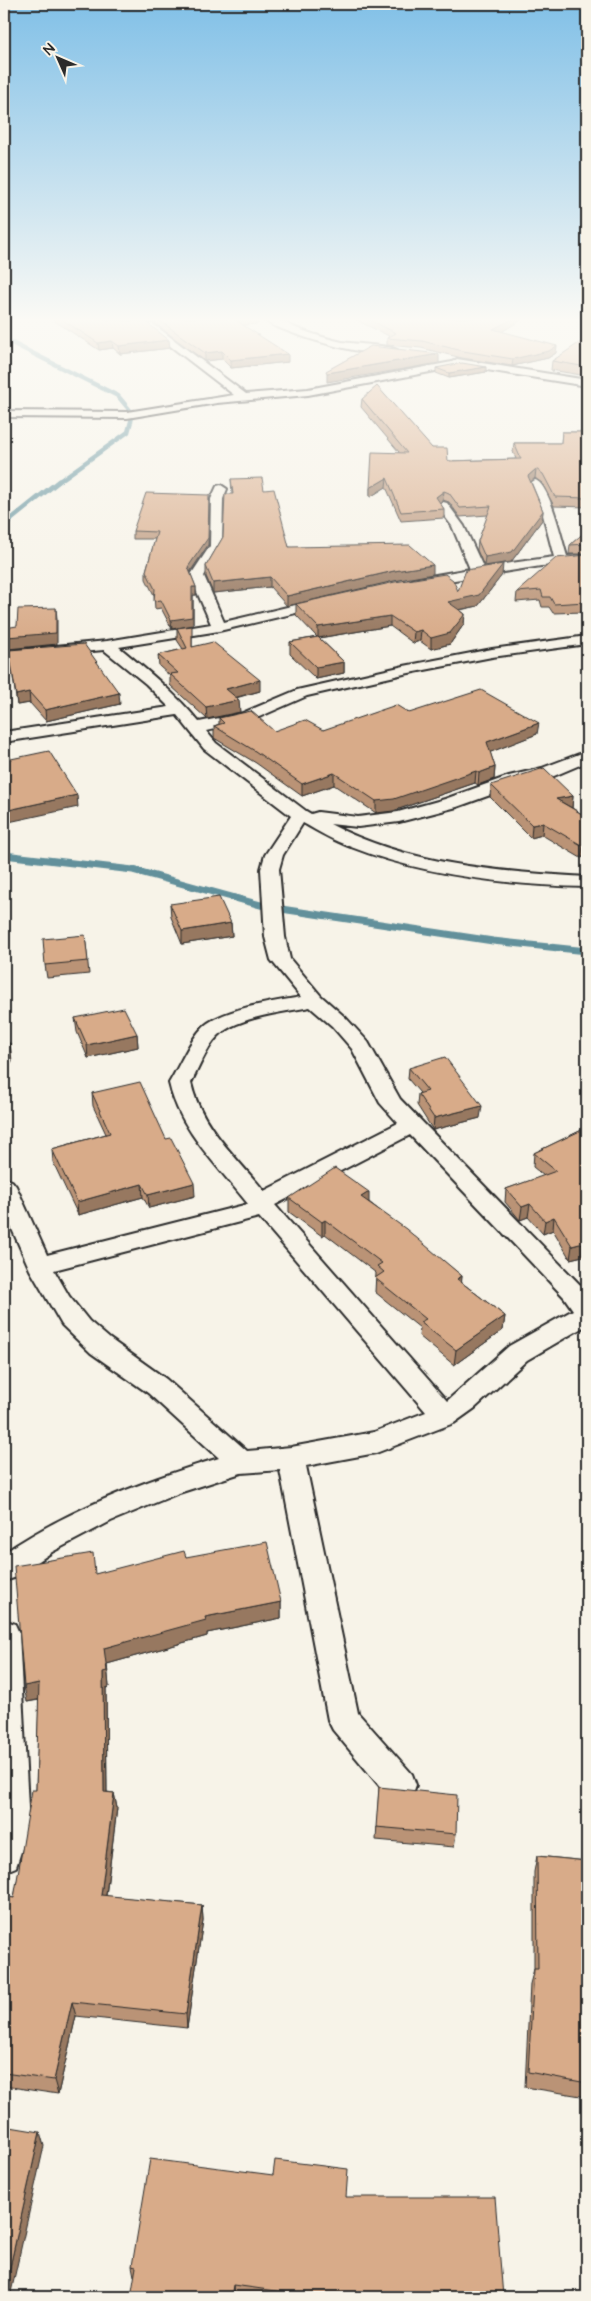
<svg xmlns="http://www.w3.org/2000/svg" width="591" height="2301" font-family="'Architects Daughter',sans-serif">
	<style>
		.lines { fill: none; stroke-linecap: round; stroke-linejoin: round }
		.stream-far2 { stroke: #62909b; stroke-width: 4.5 }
		.stream-far1 { stroke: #62909b; stroke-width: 5 }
		.stream { stroke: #62909b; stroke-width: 7 }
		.street-casing { stroke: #2b2b2b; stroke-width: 4 }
		.street { fill: #f7f3e8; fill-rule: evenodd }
		.wall { fill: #ba9376; stroke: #2b2b2b }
		.shaded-wall { fill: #977860; stroke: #2b2b2b }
		.building { fill: #d8ab89; stroke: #2b2b2b }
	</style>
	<rect width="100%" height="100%" fill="#f7f3e8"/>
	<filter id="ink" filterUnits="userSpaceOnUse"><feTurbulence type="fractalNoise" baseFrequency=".02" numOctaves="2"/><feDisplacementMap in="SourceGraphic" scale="10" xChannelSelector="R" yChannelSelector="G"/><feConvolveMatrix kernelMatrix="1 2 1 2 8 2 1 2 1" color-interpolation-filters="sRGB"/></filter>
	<g filter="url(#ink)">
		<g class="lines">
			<polyline class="stream-far2" points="4,339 118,396 133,414 128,432 58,482"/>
			<polyline class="stream-far1" points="4,525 59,481"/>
			<polyline class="stream" points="4,855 133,870 268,907 493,941 587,951"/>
			<g class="street-casing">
				<g id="street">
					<polygon points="94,318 153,324 246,394 308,389 452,362 457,359 587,380 587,386 462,366 308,395 217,403 127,418 4,417 4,411 127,412 234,395 147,328 110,326 101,323"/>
					<path d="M 261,318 C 275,316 288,325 301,330 C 315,335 328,339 342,342 C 354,344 392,345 399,351 C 384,364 276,332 261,318 Z"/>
					<path d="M 535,480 C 550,484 562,541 567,556 L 587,555 L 587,563 L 541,566 L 418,586 L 413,585 L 411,582 L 413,579 L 470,569 L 452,526 L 437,506 L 443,502 L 447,503 L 464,526 L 483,567 L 554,557 L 542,511 L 529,484 Z"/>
					<path d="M 221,485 L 227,489 L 223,499 L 222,546 L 204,576 L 224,622 L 325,598 L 332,602 L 330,605 L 219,631 L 119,647 C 148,671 176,694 199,722 L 240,714 L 297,690 L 404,666 L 492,649 L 587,636 L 587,644 L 492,657 L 404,674 L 307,696 L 250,721 L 206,731 L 216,743 L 306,811 L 311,814 L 318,812 L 358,817 L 398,812 L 445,799 L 509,776 L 542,768 L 587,751 L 587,762 L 554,776 L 521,784 L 457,807 L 399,822 L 358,827 L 330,824 C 409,865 500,872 587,877 L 587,887 C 508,885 425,876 351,847 C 334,841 319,832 303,823 L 283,855 L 279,869 L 285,937 L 290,959 L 321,996 L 346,1018 L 368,1042 L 400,1099 L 587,1292 L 587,1325 L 527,1360 L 475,1408 L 454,1423 L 376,1453 L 306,1466 L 358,1713 L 412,1774 L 416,1785 L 412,1796 L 400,1800 L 388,1796 L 333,1730 L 328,1720 L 280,1470 L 241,1473 L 179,1493 L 111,1521 L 52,1552 L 14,1578 L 4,1581 L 4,1553 C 69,1509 144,1481 219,1458 L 148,1393 L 91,1353 L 62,1325 L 30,1270 L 4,1211 L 4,1178 L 12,1181 L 16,1186 L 47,1255 L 248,1204 C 220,1168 179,1130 169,1083 C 180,1065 189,1041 204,1026 C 225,1008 274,1002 301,997 L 271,960 L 265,937 L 261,869 L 265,855 L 291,816 L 204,749 L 177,715 L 4,742 L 4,732 L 169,707 L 146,684 L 104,650 L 4,659 L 4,651 L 107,641 L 211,624 L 190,576 L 210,546 L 211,499 L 217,486 ZM 310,1007 L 332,1026 L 352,1049 L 380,1103 L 398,1123 L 264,1191 C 237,1158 200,1125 191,1083 C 199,1068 206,1048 218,1036 C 236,1017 284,1012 310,1007 ZM 410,1135 L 564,1297 L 573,1310 L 509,1346 L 447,1401 L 275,1205 ZM 259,1217 L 426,1412 L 374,1432 L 291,1447 L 247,1451 L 166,1379 L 110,1339 L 89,1321 L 69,1296 L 54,1270 Z"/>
					<polygon points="4,1620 15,1624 19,1633 29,1827 16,1867 4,1872"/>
				</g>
			</g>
			<use href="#street" class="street"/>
		</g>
		<g class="wall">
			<polygon points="50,318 100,318 170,348 120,354 113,348 99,350"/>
			<polygon points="102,318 259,318 258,324 242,325 288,362 231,368 222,359 205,361 153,322"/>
			<polygon points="352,318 525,318 501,331 556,353 548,358 512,366 462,358 421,348 387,345 387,338 389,336"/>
			<polygon points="587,340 587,376 551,370 552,361"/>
			<polygon points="436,368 486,372 449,378 436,373"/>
			<polygon points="362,399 432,448 448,461 516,459 513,452 514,443 561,443 562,432 587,432 587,507 554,506 542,483 535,478 531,482 543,511 542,520 511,562 484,566 477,550 478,541 488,515 460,517 449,502 443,500 440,503 444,509 444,518 401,521 386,487 370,497 370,488 399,452 361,407"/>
			<polygon points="231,479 264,490 289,547 433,574 394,581 287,606 270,587 213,593 206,576 206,566 223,537 232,494"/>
			<polygon points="209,502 208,545 190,572 196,587 196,595 193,595 193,625 172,629 161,608 155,609 154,595 146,579 146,571 155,539 133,539 133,531"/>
			<polygon points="587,530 587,554 569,554 570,545"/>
			<polygon points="587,555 587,618 584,612 553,613 549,607 542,607 540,600 516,602 517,592"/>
			<polygon points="502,575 478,606 460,610 465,614 464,624 450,644 431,649 420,641 413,643 390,626 319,638 344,662 344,673 316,679 290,654 290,642 317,637 296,615 296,604 458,591"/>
			<polygon points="177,628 192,637 192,647 260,691 236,698 240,712 207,719 170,685 170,676 159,666 158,655 183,649 177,640"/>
			<polygon points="9,650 120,704 46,721 30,703 17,705"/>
			<polygon points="409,713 537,734 490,752 495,767 494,779 478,785 475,783 393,811 376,813 334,785 302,796 256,763 214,738 214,726 219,724 219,718 274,731 323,730"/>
			<polygon points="491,785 573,796 572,808 587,817 587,855 581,858 542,835 531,838 490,797"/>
			<polygon points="170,904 231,923 232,936 182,944 171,917"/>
			<polygon points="85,935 89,974 47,978 45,965"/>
			<polygon points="75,1018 137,1034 138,1047 88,1058 77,1032"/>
			<polygon points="409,1068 480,1118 433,1130 417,1105 418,1094 420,1093 408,1079"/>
			<polygon points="92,1093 166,1139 195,1196 149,1208 143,1197 78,1215 53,1162 52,1149 106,1134 93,1106"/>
			<polygon points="587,1125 587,1255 570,1259 553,1230 543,1234 528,1217 520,1220 505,1202 506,1189 544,1176 533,1167 534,1153 584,1129 584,1126"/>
			<polygon points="289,1198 369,1202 462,1276 461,1282 505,1316 503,1330 454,1365 419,1336 420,1328 375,1292 376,1273 325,1234 322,1236 289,1212"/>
			<polygon points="186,1557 281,1602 281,1618 207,1633 207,1636 107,1664 109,1687 106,1688 107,1792 114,1793 117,1808 106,1896 202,1905 203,1920 187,2028 76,2016 58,2094 4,2086 4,1896 14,1898 36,1790 39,1700 27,1702 96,1574"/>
			<polygon points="379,1787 456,1834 454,1847 376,1840"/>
			<polygon points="537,1856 587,1861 587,2097 525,2087 530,1984 534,1969 534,1872"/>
			<polygon points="346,2197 503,2297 237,2297 134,2276 132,2266"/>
		</g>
		<g class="shaded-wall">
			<polygon points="4,318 28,318 4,320"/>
			<polygon points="232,318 259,318 259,321 258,321 258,324 232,326"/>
			<polygon points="514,318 525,318 493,337 493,329"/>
			<polygon points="169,340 170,348 120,354 119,346"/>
			<polygon points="112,341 113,348 99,350 98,343"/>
			<polygon points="557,346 556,353 548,358 512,366 513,359"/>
			<polygon points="222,351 222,359 205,361 205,353"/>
			<polygon points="288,354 288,362 231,368 231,360"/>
			<polygon points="439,354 439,363 327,382 327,373"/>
			<polygon points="486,367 486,372 449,378 449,373"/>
			<polygon points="6,435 7,444 4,447 4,437"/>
			<polygon points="536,469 535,478 527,485 528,476"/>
			<polygon points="387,478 386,487 370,497 370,488"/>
			<polygon points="444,491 443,500 435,506 436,497"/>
			<polygon points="209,495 208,545 188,575 188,567"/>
			<polygon points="543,511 542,520 511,562 484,566 485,557"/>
			<polygon points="503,564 502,575 478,606 448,612 448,602"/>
			<polygon points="433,565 433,574 394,581 287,606 287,596 394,571"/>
			<polygon points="270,577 270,587 213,593 213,583"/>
			<polygon points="192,587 196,587 196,595 193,595 193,625 172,629 171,620"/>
			<polygon points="56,608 57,619 57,644 8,649 7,637"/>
			<polygon points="465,614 464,624 450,644 431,649 431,638"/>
			<polygon points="390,616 390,626 318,638 318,627"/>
			<polygon points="421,630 420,641 413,643 414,632"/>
			<polygon points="344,662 344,673 316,679 316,667"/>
			<polygon points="260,680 260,691 226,700 226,689"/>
			<polygon points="29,692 30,703 17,705 16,695"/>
			<polygon points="119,693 120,704 46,721 45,710"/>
			<polygon points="239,700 240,712 207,719 206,707"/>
			<polygon points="539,723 537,734 486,754 487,742"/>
			<polygon points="495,767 494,779 478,785 479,773"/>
			<polygon points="476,771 475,783 393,811 376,813 376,801"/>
			<polygon points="334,773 334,785 302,796 302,784"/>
			<polygon points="77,795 78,807 4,823 4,811"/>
			<polygon points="573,796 572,808 556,799"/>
			<polygon points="543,823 542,835 531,838 532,825"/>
			<polygon points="587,844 587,855 581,858 583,846"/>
			<polygon points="231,923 232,936 182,944 182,931"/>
			<polygon points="137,1034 138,1047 88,1058 87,1045"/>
			<polygon points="10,1043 12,1061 4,1073 4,1051"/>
			<polygon points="482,1106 480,1118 433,1130 434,1118"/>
			<polygon points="194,1183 195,1196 149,1208 148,1195"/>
			<polygon points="142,1184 143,1197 78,1215 77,1202"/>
			<polygon points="369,1192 369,1205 361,1197"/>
			<polygon points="530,1204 528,1217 520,1220 522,1207"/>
			<polygon points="554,1217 553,1230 543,1234 545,1221"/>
			<polygon points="325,1220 325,1234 322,1236 322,1222"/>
			<polygon points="587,1242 587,1255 570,1259 572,1246"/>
			<polygon points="462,1276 461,1290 457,1279"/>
			<polygon points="505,1316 503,1330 454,1365 456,1350"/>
			<polygon points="281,1602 281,1618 207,1633 207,1636 107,1664 109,1687 106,1688 107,1808 104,1792 103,1672 104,1648 205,1617"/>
			<polygon points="39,1683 42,1699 27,1702 24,1686"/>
			<polygon points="114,1793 117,1808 104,1910 101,1895"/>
			<polygon points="202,1905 203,1920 187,2028 186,2014"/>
			<polygon points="72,2002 76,2016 58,2094 54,2080"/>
			<polygon points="40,2132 44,2146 10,2297 4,2297 4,2294"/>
			<polygon points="233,2285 234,2297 231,2297"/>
		</g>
		<g class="building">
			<polygon points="60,318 100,318 109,320 146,322 169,340 119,346 112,341 98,343"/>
			<polygon points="156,318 244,318 232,318 288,354 231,360 222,351 205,353"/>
			<polygon points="366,318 514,318 493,329 557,346 549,351 513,359 463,351 422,341 387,338 396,333"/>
			<polygon points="587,340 587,367 552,361 579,343"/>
			<polygon points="371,346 439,354 327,373 326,371"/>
			<polygon points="462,363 486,367 449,373 436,368"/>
			<polygon points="377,386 432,448 447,448 448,461 521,459 514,443 561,443 562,432 587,432 587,498 555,497 543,474 536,469 528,476 543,511 512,552 485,557 478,541 491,506 460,508 449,493 444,491 436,497 444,509 401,512 387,478 370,488 372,452 407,453 362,399"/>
			<polygon points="262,478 264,490 274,489 289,547 410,545 433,565 394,571 287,596 270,577 213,583 206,566 223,537 225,494 233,494 231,479"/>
			<polygon points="146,493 209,495 208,538 188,567 196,587 192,587 192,617 171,620 161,600 154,601 155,589 146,571 157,532 133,531"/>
			<polygon points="587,530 587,544 570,545"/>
			<polygon points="587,555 587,606 585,602 554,604 550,597 543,597 541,590 517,592 556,558"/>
			<polygon points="503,564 479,595 448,602 465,614 450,633 431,638 421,630 414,632 390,616 318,627 296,604 395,582 445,574 453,580 458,591 466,570"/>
			<polygon points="56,608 56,633 7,637 5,628 17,626 18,609"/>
			<polygon points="192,626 192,647 213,642 260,680 226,689 239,700 206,707 170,674 178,673 158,655 187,648 177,628"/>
			<polygon points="318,637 344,662 316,667 290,642"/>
			<polygon points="84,644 119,693 45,710 29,692 16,695 9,650"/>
			<polygon points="481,690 539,723 487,742 495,767 479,773 476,771 394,799 376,801 334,773 302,784 255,751 214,726 224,723 219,718 251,711 274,731 305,720 323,730 396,705 409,713"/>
			<polygon points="4,747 11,759 49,751 77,795 4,811"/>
			<polygon points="544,768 573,796 556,799 587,817 587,844 583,846 543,823 532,825 491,785"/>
			<polygon points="219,897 231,923 182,931 170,904"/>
			<polygon points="85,935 88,961 45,965 43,939"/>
			<polygon points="124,1008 137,1034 87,1045 75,1018"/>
			<polygon points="4,1042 10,1043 4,1051"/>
			<polygon points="445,1057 482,1106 434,1118 418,1094 428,1091 409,1068"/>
			<polygon points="140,1082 166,1139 171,1138 194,1183 148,1195 142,1184 77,1202 52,1149 110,1133 92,1093"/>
			<polygon points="587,1125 587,1242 572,1246 554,1217 545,1221 530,1204 522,1207 506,1189 556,1171 534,1153 586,1128 584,1126"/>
			<polygon points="335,1168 369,1192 361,1197 406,1229 462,1276 457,1279 505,1316 456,1350 420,1322 426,1319 375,1278 384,1272 377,1266 382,1263 325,1220 322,1222 289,1198"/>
			<polygon points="267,1542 281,1602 205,1617 206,1620 104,1648 107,1671 103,1672 104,1792 114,1793 101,1895 202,1905 186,2014 72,2002 54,2080 4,2073 4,1896 14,1898 32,1790 36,1790 39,1683 24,1686 14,1566 93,1553 95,1574 184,1551 186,1557"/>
			<polygon points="379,1787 457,1795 456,1834 376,1827"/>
			<polygon points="537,1856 587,1861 587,2083 528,2072 534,1969 538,1969"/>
			<polygon points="4,2126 40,2132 4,2294"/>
			<polygon points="150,2159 273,2175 275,2160 348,2169 346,2197 495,2197 503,2297 337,2296 337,2297 320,2297 233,2285 231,2297 131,2297 136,2267 132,2266"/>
		</g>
	</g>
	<linearGradient id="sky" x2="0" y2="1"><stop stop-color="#81c0e7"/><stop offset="0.5" stop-color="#fbfaf5"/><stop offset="1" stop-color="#fbfaf5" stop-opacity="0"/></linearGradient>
	<rect width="591" height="640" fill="url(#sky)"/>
	<rect width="591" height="2301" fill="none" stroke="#f7f3e8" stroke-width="20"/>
	<rect x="10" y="10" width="571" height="2281" fill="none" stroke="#2b2b2b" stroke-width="2" filter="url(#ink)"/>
	<g transform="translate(58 58) rotate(315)" stroke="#f7f3e8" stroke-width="4" paint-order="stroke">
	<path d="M0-4L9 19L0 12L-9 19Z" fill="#2b2b2b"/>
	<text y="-8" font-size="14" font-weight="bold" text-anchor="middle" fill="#2b2b2b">N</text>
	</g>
</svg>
